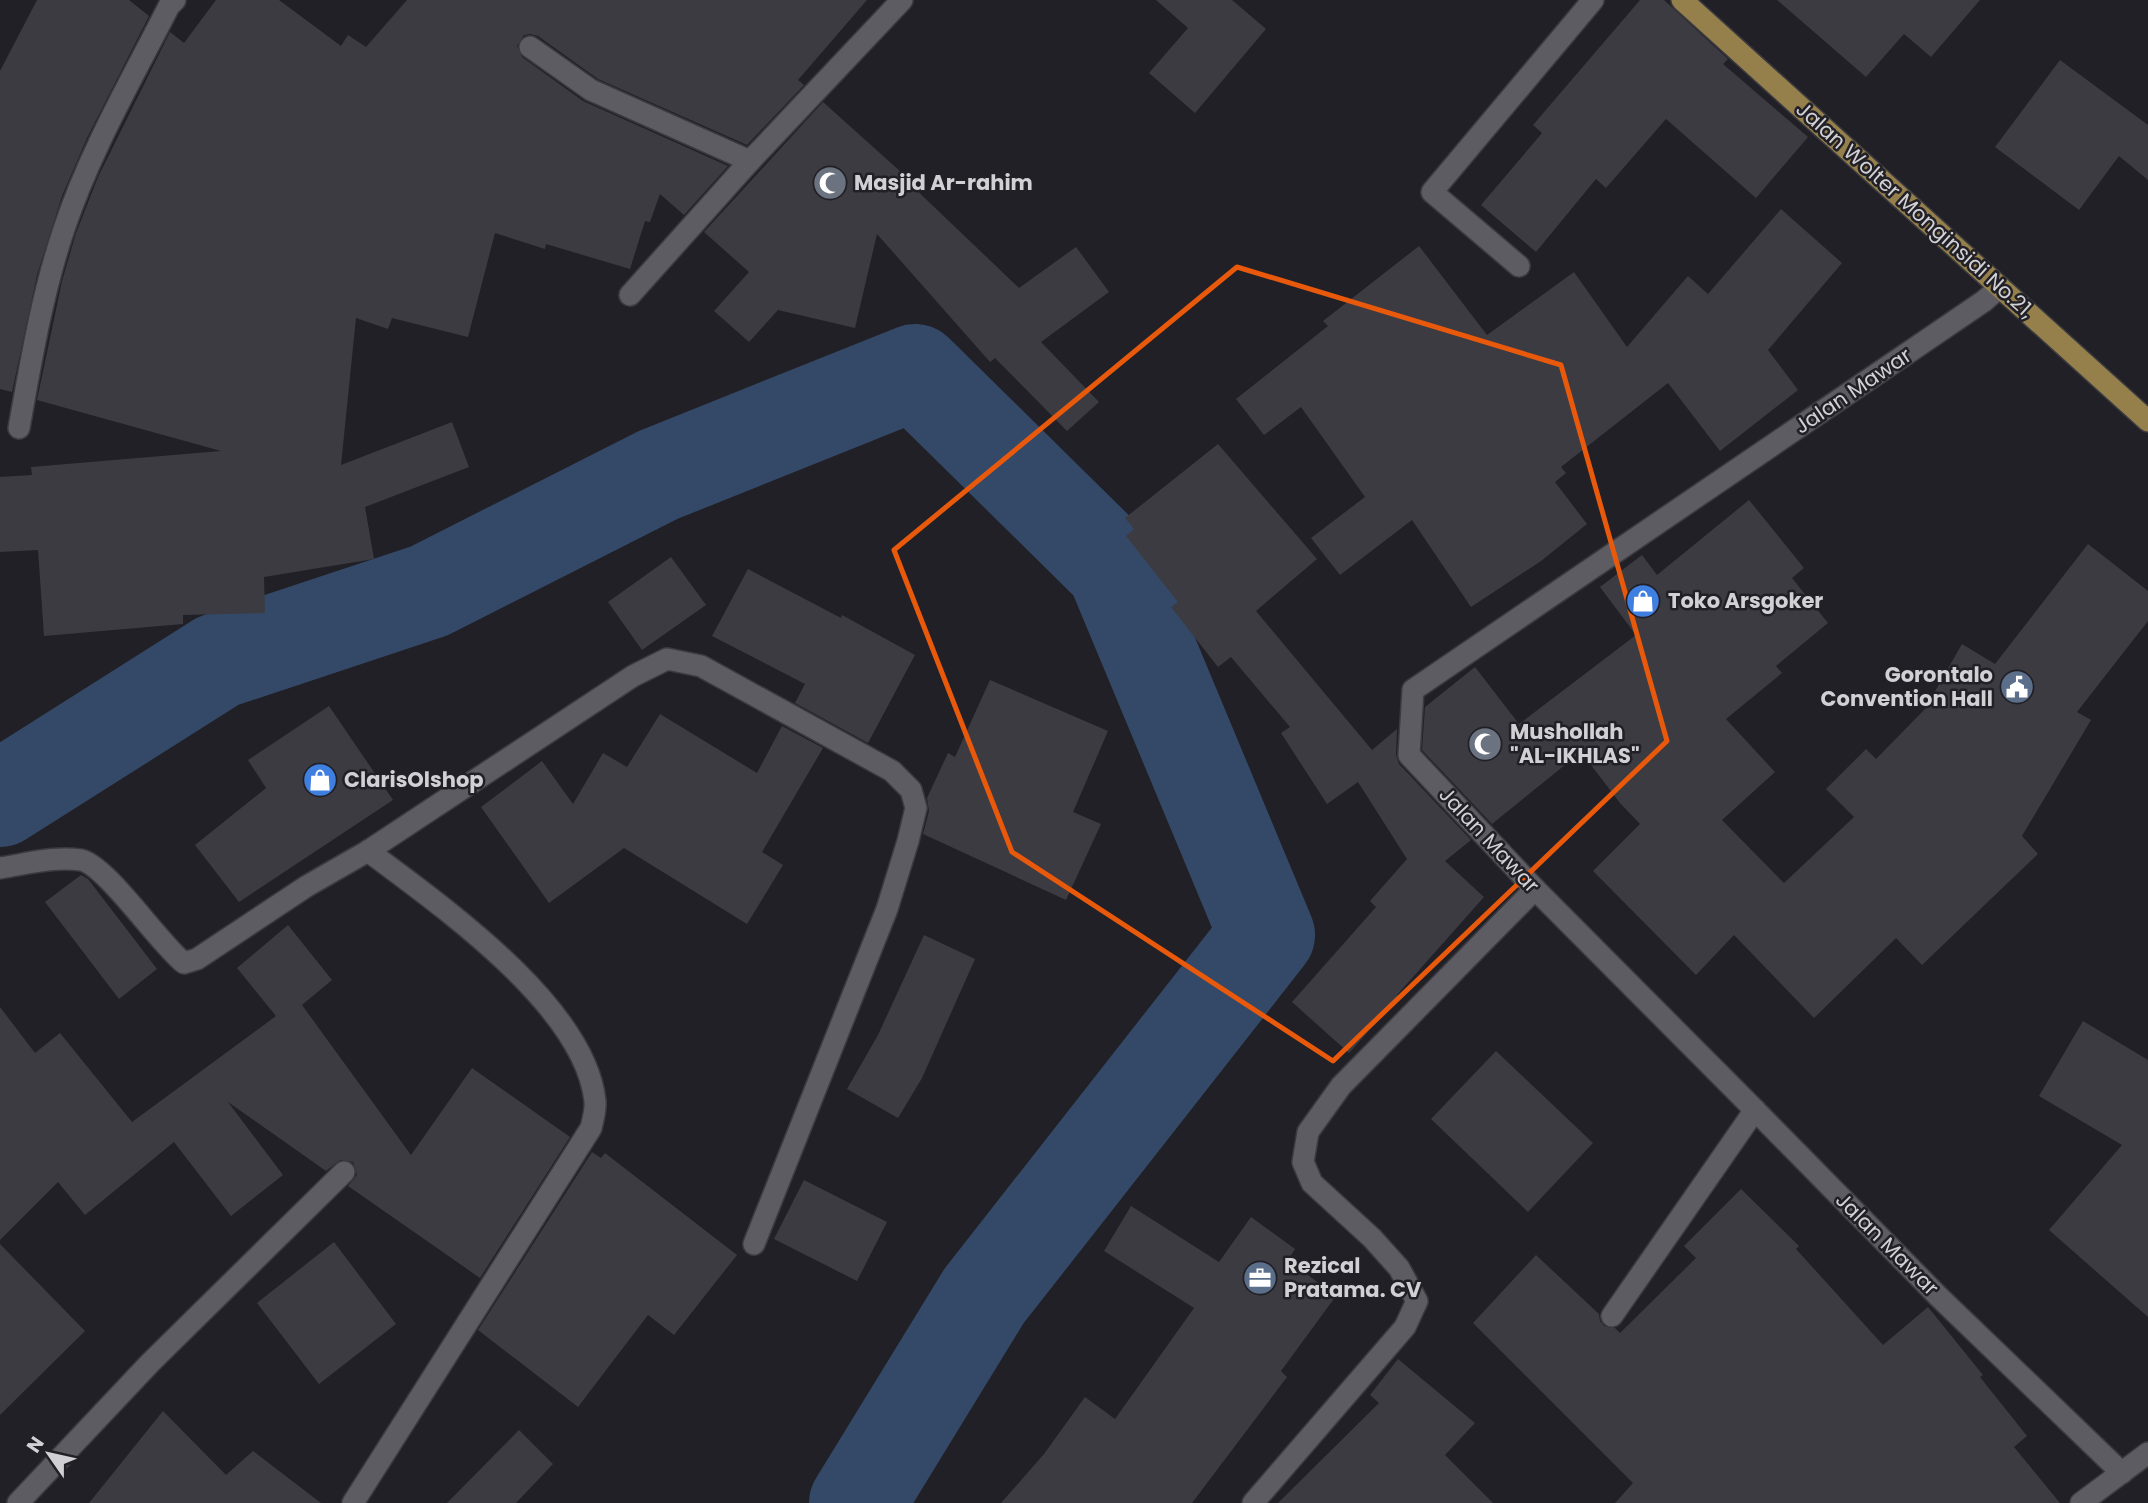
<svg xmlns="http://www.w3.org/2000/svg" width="2148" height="1503" font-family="Poppins,sans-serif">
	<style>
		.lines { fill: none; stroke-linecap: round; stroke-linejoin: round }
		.river { stroke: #344967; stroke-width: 96 }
		.building { fill: #3c3b41 }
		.service-casing { stroke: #3b3a3f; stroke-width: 24 }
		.minor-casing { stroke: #3b3a3f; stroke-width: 24 }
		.trunk-casing { stroke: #3b3a3f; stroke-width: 24 }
		.service { stroke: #5d5c62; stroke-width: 21 }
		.minor { stroke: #5d5c62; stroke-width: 21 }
		.trunk { stroke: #95804c; stroke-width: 21 }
		.marked { fill: none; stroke: #e8590c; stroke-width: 5; stroke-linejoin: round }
		.labels { text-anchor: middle; stroke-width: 5; stroke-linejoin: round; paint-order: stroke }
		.poi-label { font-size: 21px; font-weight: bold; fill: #d1d1d5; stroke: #212026; text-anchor: start }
		.street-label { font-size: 21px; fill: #d1d1d5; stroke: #212026 }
	</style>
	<rect width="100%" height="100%" fill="#212026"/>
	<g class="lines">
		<polyline class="river" points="0,799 218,661 429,591 658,475 915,372 1114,568 1267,935 984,1296 857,1503"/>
	</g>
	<g class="building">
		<polygon points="37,0 129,0 149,16 87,138 62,196 37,275 12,392 0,389 0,71"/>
		<polygon points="216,0 279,0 341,46 348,35 366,47 407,0 867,0 798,80 804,85 747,145 598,79 538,36 530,34 524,35 517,46 522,57 583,101 728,166 684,215 660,194 650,222 645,221 630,269 546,244 545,249 495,233 468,337 392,318 388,329 356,318 341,465 452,422 469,467 365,507 374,559 264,577 265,613 183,615 183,624 44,636 38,550 0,552 0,477 32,475 31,467 221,451 37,400 62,281 76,233 98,177 170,32 184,43"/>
		<polygon points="1156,0 1232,0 1266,29 1195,113 1149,73 1188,28"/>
		<polygon points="1640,0 1664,0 1728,59 1723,64 1808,137 1756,198 1666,119 1606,188 1596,179 1536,252 1481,205 1542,133 1533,125"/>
		<polygon points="1777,0 1980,0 1931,57 1904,34 1866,77"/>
		<polygon points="2060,60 2148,125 2148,180 2119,156 2079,210 1995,147"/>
		<polygon points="823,102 911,181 909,183 1019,288 1076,247 1109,292 1041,342 1099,402 1067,431 995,358 990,362 877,234 855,328 778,310 749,342 714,311 749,272 704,232"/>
		<polygon points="1781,209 1842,263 1768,350 1798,390 1720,451 1668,383 1561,467 1566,473 1555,482 1587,524 1541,561 1471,607 1412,520 1340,575 1311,538 1365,497 1301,407 1264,435 1236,399 1328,326 1323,321 1419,246 1487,335 1574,272 1627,347 1688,276 1708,294"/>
		<polygon points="1218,444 1317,559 1256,611 1372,750 1397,729 1396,755 1399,764 1471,840 1445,861 1484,897 1397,995 1399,997 1349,1053 1292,1002 1376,907 1370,901 1407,859 1358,782 1327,804 1281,733 1290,727 1231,657 1218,667 1171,607 1178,602 1126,536 1134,529 1125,518"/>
		<polygon points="1749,500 1804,568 1792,578 1828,623 1776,666 1782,673 1726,719 1775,772 1722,820 1784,883 1854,817 1826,789 1866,749 1876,759 1925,709 1962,644 1995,664 2088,544 2148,591 2148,621 2077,712 2091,720 2022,836 2038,854 1922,965 1896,938 1814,1018 1734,935 1696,975 1593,871 1640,824 1620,803 1581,752 1492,824 1422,750 1425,707 1475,667 1519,724 1636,635 1600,587 1642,555 1657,575"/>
		<polygon points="671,557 706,605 642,650 608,602"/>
		<polygon points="748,569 841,618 842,615 915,655 868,743 795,703 805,684 712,636"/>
		<polygon points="990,680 1108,731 1073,812 1101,824 1066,900 923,834 929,811 927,798 948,753 955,757"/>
		<polygon points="329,706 393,800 239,902 195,845 266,788 248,760"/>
		<polygon points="660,714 757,773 782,726 823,748 762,852 783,865 747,924 624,848 549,903 481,807 542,761 573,804 603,753 627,767"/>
		<polygon points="81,875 88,879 157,969 119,999 45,902"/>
		<polygon points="288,925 332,980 302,1005 411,1155 472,1068 570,1137 480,1278 348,1186 357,1175 353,1162 340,1160 326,1171 228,1102 283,1175 231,1216 174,1142 85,1215 58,1182 0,1240 0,1007 35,1053 60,1033 132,1122 276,1016 237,968"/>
		<polygon points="924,935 975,959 922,1078 898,1118 847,1089 878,1035"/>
		<polygon points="2083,1021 2148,1060 2148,1317 2049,1230 2122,1145 2039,1096"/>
		<polygon points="1496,1051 1593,1143 1528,1212 1431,1119"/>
		<polygon points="592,1152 601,1158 605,1153 737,1255 674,1335 648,1315 578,1407 478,1330"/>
		<polygon points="804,1180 887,1222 857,1281 774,1239"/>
		<polygon points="1741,1189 1799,1246 1796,1249 1883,1345 1928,1307 1983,1375 1980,1377 2027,1436 2014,1447 2060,1503 1615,1503 1633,1483 1473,1323 1536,1255 1599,1314 1600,1321 1604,1326 1615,1328 1620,1333 1696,1258 1684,1246"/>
		<polygon points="1131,1206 1219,1262 1251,1217 1295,1249 1288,1260 1336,1296 1281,1371 1287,1377 1192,1503 1001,1503 1044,1454 1085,1397 1115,1419 1194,1308 1104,1251"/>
		<polygon points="334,1242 396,1324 319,1384 257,1303"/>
		<polygon points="0,1244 85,1331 0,1415"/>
		<polygon points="1398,1359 1475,1423 1445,1455 1493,1503 1278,1503 1379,1403 1370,1395"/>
		<polygon points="163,1411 226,1475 253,1451 321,1503 89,1503"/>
		<polygon points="519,1430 553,1464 516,1503 447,1503"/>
	</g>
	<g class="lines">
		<g class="service-casing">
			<g id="service">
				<polyline points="530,47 591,90 750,161"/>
				<polyline points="1612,1316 1755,1110 1938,1296 2122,1473"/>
			</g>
		</g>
		<g class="minor-casing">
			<g id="minor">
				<polyline points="1519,266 1432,192 1593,0"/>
				<polyline points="630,295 750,161 902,0"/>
				<path d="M 19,428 C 31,361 42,294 64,229 C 90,151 132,79 169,6 L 175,0"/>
				<path d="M 0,868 C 26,864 54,856 81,860 C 106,865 158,942 184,963 L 197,959 L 307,886 L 368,851 L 633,676 L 667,659 L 701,666 L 892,771 L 911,790 L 916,808 L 908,841 L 887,909 L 754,1244"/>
				<polyline points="1755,1110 1535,889 1409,755 1413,690 1984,301 2000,287"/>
				<polyline points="18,1503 150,1363 344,1172"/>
				<path d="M 353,1503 L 591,1128 C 593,1120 596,1109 595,1101 C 585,1006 440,905 368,851"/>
				<polyline points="1253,1503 1405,1327 1417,1301 1399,1268 1372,1238 1312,1183 1303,1162 1308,1132 1341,1086 1535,889"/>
				<polyline points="2081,1503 2148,1453"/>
			</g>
		</g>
		<g class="trunk-casing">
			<polyline id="trunk" points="1682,0 2148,421"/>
		</g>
		<use href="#service" class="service"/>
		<use href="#minor" class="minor"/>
		<use href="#trunk" class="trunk"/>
	</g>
	<path class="marked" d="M 1237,267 L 1561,365 L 1667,741 L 1333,1061 L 1012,852 L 894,550 Z"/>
	<defs>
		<g id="mosque-disc" transform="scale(1.75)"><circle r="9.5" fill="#6b7280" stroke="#212026"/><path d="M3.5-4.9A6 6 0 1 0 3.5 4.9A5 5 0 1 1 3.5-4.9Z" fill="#fff"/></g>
		<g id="shop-disc" transform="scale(1.75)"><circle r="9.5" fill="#3f7fe0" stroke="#212026"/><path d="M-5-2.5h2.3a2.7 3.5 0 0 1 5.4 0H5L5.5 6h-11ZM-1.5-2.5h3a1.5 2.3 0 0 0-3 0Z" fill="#fff"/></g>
		<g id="civic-disc" transform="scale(1.75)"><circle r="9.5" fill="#5c6f8a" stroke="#212026"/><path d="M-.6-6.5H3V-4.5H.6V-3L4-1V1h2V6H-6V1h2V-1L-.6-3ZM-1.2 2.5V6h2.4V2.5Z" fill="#fff"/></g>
		<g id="office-disc" transform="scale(1.75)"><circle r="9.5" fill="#5c6f8a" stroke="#212026"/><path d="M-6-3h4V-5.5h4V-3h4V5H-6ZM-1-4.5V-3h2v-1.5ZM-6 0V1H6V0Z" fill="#fff"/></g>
	</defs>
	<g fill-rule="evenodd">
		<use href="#mosque-disc" x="830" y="183"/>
		<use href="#shop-disc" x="1643" y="601"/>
		<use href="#civic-disc" x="2017" y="687"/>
		<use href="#mosque-disc" x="1485" y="744"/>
		<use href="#shop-disc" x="320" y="780"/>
		<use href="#office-disc" x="1260" y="1278"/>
	</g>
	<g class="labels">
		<g class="poi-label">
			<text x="854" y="190">Masjid Ar-rahim</text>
			<text x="1668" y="608">Toko Arsgoker</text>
			<text x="1993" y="682" text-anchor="end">Gorontalo<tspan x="1993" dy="24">Convention Hall</tspan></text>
			<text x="1510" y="739">Mushollah<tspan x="1510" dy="24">"AL-IKHLAS"</tspan></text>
			<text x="344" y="787">ClarisOlshop</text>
			<text x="1284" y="1273">Rezical<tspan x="1284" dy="24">Pratama. CV</tspan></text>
		</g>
		<g class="street-label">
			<text transform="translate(1915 210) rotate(42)" y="7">Jalan Wolter Monginsidi No.21,</text>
			<text transform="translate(1853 391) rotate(-34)" y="7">Jalan Mawar</text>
			<text transform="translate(1489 840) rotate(47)" y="7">Jalan Mawar</text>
			<text transform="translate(1887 1244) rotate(45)" y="7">Jalan Mawar</text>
		</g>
	</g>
	<g transform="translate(49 1454) rotate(304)" stroke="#212026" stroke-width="5" paint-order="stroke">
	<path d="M0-5L12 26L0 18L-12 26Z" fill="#d1d1d5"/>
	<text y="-10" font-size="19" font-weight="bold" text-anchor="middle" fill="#d1d1d5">N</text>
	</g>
</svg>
